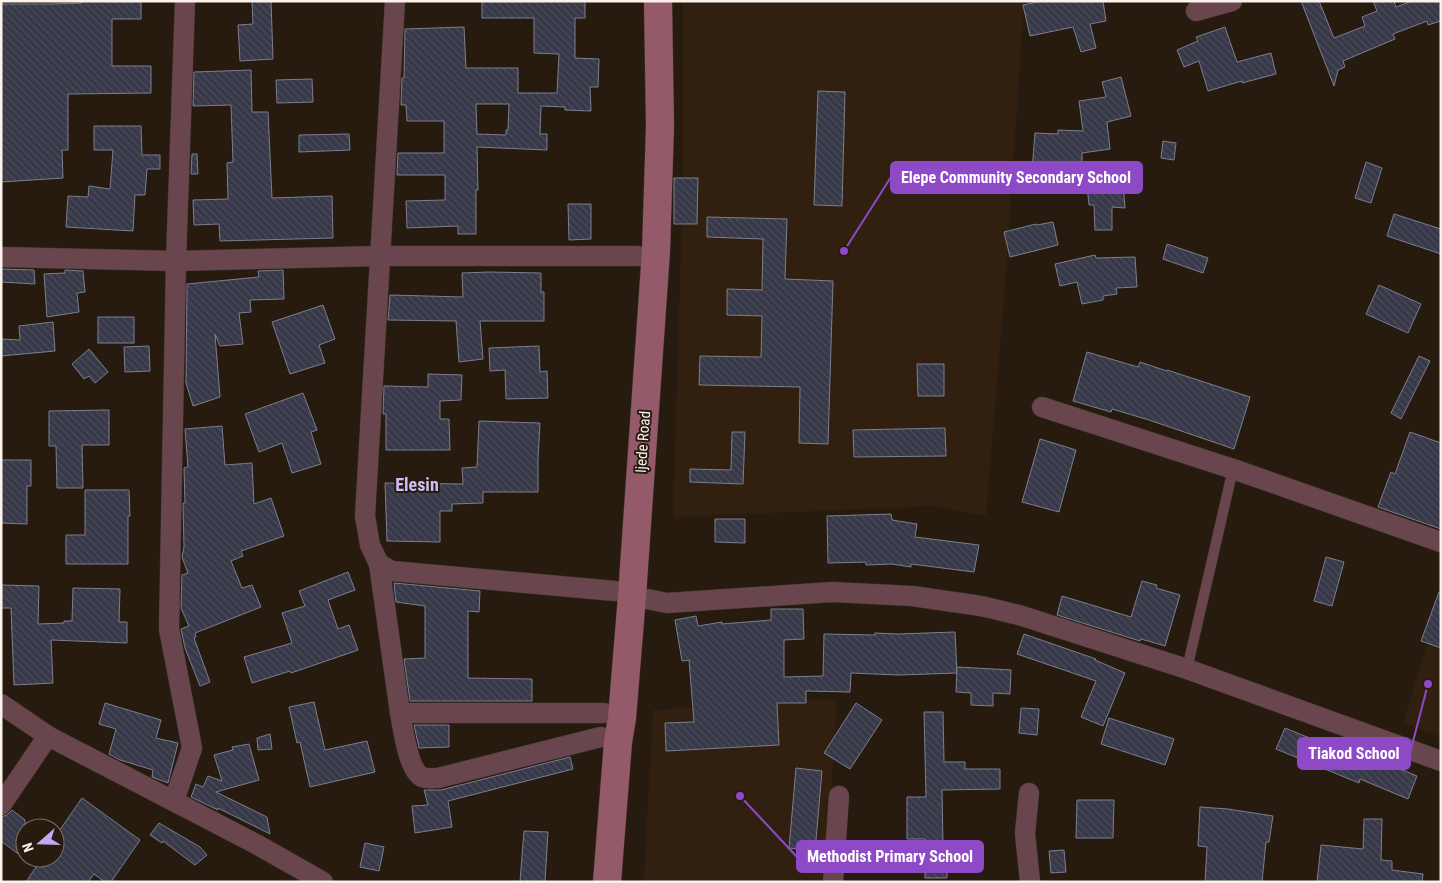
<svg xmlns="http://www.w3.org/2000/svg" width="1442" height="883" font-family="'Roboto Condensed',sans-serif">
	<style>
		.built { fill: #312010 }
		.building { fill: url(#building-back-hatch); stroke: #7c7e8f; fill-rule: evenodd }
		.lines { fill: none; stroke-linecap: round; stroke-linejoin: round }
		.lane-casing { stroke: #40352a; stroke-width: 11 }
		.street-casing { stroke: #40352a; stroke-width: 21 }
		.secondary-casing { stroke: #40352a; stroke-width: 29 }
		.lane { stroke: #69454e; stroke-width: 10 }
		.street { stroke: #69454e; stroke-width: 20 }
		.secondary { stroke: #945a6a; stroke-width: 28 }
		.labels { text-anchor: middle; stroke-width: 4; stroke-linejoin: round; paint-order: stroke }
		.street-label { font-size: 15px; fill: #fbf2eb; stroke: #271b10 }
		.quarter-label { font-size: 18px; font-weight: bold; fill: #cfbcf5; stroke: #271b10 }
		.leader { fill: none; stroke: #8e4ac6; stroke-width: 2 }
		.callout-dot { fill: #8e4ac6; stroke: #271b10; stroke-width: 2 }
		.callout { fill: #8e4ac6; stroke: #8e4ac6; stroke-width: 2 }
		.callout-label { font-size: 16px; text-anchor: middle; font-weight: bold; fill: #fff }
	</style>
	<defs>
		<pattern id="building-back-hatch" width="6" height="6" patternUnits="userSpaceOnUse" patternTransform="scale(1.25)"><rect width="6" height="6" fill="#373848"/><path d="M-1 5l2 2M0 0l6 6M5-1l2 2" fill="none" stroke="#4b4c5a"/></pattern>
	</defs>
	<rect width="100%" height="100%" fill="#271b10"/>
	<g class="built">
		<polygon points="683,1 1024,1 1005,288 986,516 935,506 673,517 682,214"/>
		<polygon points="1429,640 1441,644 1441,737 1403,723"/>
		<polygon points="837,699 825,882 644,882 653,710"/>
	</g>
	<g class="building">
		<polygon points="82,1 141,1 141,19 112,19 112,66 151,66 151,93 68,94 68,150 62,150 63,178 1,182 1,4 49,4 82,3"/>
		<polygon points="252,1 271,1 273,59 240,61 238,25 253,24"/>
		<path d="M 482,1 L 585,1 L 585,18 L 575,18 L 575,58 L 599,59 L 598,87 L 590,87 L 591,111 L 565,110 L 565,107 L 541,106 L 540,134 L 547,134 L 547,150 L 477,147 L 478,190 L 476,190 L 476,234 L 458,234 L 458,226 L 407,228 L 406,201 L 445,200 L 445,175 L 397,175 L 398,153 L 444,153 L 444,121 L 407,121 L 406,105 L 401,105 L 402,78 L 404,78 L 405,29 L 464,27 L 466,68 L 518,68 L 518,93 L 557,93 L 559,54 L 534,53 L 534,18 L 482,18 ZM 476,104 L 509,104 L 508,130 L 506,130 L 506,135 L 477,134 Z"/>
		<polygon points="1042,1 1103,1 1106,21 1090,24 1096,48 1081,52 1073,27 1030,36 1023,5"/>
		<polygon points="1301,1 1319,1 1334,38 1365,26 1362,17 1377,11 1373,1 1394,1 1396,7 1412,1 1441,1 1441,21 1428,25 1427,21 1393,34 1395,39 1343,61 1345,67 1338,70 1334,86"/>
		<polygon points="1225,27 1237,62 1271,53 1276,74 1242,83 1242,81 1208,91 1199,61 1184,67 1177,50 1198,41 1196,37"/>
		<polygon points="251,70 252,112 268,112 272,198 332,196 333,238 220,241 219,224 194,225 193,200 228,199 227,163 233,162 231,105 193,106 194,72"/>
		<polygon points="1121,77 1131,116 1107,122 1110,149 1082,153 1082,172 1032,171 1035,133 1058,134 1058,130 1083,131 1079,101 1106,97 1102,82"/>
		<polygon points="312,79 313,102 277,103 276,80"/>
		<polygon points="818,91 845,92 842,206 814,205"/>
		<polygon points="94,126 141,126 142,155 160,155 160,169 147,169 145,195 135,195 133,231 66,227 68,196 88,197 89,186 110,189 113,150 94,150"/>
		<polygon points="349,134 350,150 299,152 299,135"/>
		<polygon points="1163,141 1176,143 1174,160 1161,158"/>
		<polygon points="192,154 197,154 198,174 191,174"/>
		<polygon points="1366,162 1382,168 1371,203 1355,198"/>
		<polygon points="674,178 698,178 697,224 674,224"/>
		<polygon points="1123,182 1125,208 1112,207 1112,230 1095,230 1094,205 1089,205 1087,185"/>
		<polygon points="568,204 591,204 591,239 569,240"/>
		<polygon points="1394,214 1441,229 1441,254 1387,236"/>
		<polygon points="707,217 787,219 785,279 833,281 828,444 799,443 800,387 699,385 700,356 761,357 762,316 727,315 727,289 762,290 763,239 707,237"/>
		<polygon points="1053,222 1058,245 1010,257 1004,232 1036,224 1037,225"/>
		<polygon points="1167,244 1208,258 1203,273 1163,259"/>
		<polygon points="1095,255 1096,258 1135,257 1137,287 1116,288 1117,294 1103,296 1103,300 1082,304 1077,282 1060,286 1055,264"/>
		<polygon points="1,269 34,270 35,284 1,282"/>
		<polygon points="65,270 83,271 85,292 77,293 79,312 47,317 44,274 65,273"/>
		<polygon points="283,270 284,299 250,300 251,312 239,313 243,344 220,346 215,334 220,397 193,406 186,383 187,284 259,277 258,271"/>
		<polygon points="489,272 541,273 541,292 544,292 544,321 480,321 483,359 459,362 456,321 388,320 390,295 463,297 462,273"/>
		<polygon points="1379,285 1421,304 1408,333 1366,314"/>
		<polygon points="323,305 335,339 319,345 325,363 290,374 272,322"/>
		<rect x="98" y="317" width="36" height="26"/>
		<polygon points="53,322 55,351 1,356 1,339 20,340 19,326"/>
		<polygon points="149,346 150,371 125,372 124,347"/>
		<polygon points="539,346 540,372 547,371 548,398 506,399 505,370 490,371 489,348"/>
		<polygon points="89,349 108,372 95,383 89,376 84,379 72,364"/>
		<polygon points="1087,352 1138,367 1140,362 1167,371 1167,370 1250,397 1234,449 1149,420 1112,409 1111,412 1073,401"/>
		<polygon points="1419,356 1430,361 1401,419 1391,413"/>
		<polygon points="917,364 944,364 944,396 918,396"/>
		<polygon points="428,374 462,375 461,400 440,401 440,419 449,419 450,450 386,450 386,414 383,414 384,386 428,387"/>
		<polygon points="303,393 317,430 311,432 321,464 292,473 282,443 259,452 245,414"/>
		<polygon points="109,410 109,445 82,445 83,488 57,488 56,446 49,446 49,411"/>
		<polygon points="479,421 540,423 538,459 538,492 483,492 483,503 452,504 452,511 440,511 440,542 387,541 385,483 463,484 462,468 477,467"/>
		<polygon points="222,426 225,465 252,463 254,504 271,498 284,536 241,551 243,556 231,561 242,588 252,585 261,607 195,633 196,637 194,638 210,682 200,686 185,648 181,629 189,626 181,608 182,575 188,573 182,557 184,547 183,503 185,503 184,468 188,467 185,429"/>
		<polygon points="945,428 946,456 854,457 853,430"/>
		<polygon points="732,432 745,432 743,484 690,482 690,469 731,470"/>
		<polygon points="1410,432 1441,443 1441,529 1378,507 1391,472 1395,474"/>
		<polygon points="1040,439 1076,450 1059,512 1022,502"/>
		<polygon points="1,460 31,460 31,486 27,486 27,524 1,523"/>
		<polygon points="85,490 129,490 130,516 128,516 128,564 66,564 66,535 85,535"/>
		<polygon points="891,514 892,520 917,524 915,537 979,545 974,572 911,564 911,567 892,564 866,565 866,562 828,563 827,516"/>
		<polygon points="715,519 745,519 745,543 715,542"/>
		<polygon points="1326,557 1344,562 1332,606 1314,601"/>
		<polygon points="348,572 355,590 328,600 338,629 349,625 358,650 291,673 290,671 252,683 244,657 292,643 282,613 305,606 299,591"/>
		<polygon points="1142,581 1157,585 1156,588 1180,595 1165,646 1141,639 1140,641 1057,615 1062,596 1131,617"/>
		<polygon points="394,583 480,591 479,612 468,611 468,678 532,679 532,701 410,701 404,659 425,658 425,606 396,602"/>
		<polygon points="1,585 39,586 38,624 64,623 64,621 72,621 73,588 120,589 119,622 127,622 127,643 51,640 53,683 14,685 11,608 1,608"/>
		<polygon points="1439,592 1441,593 1441,648 1421,641"/>
		<polygon points="771,609 803,609 804,639 784,640 784,677 823,676 824,634 875,635 875,633 898,634 955,632 957,673 899,675 851,673 850,692 806,691 806,703 777,703 779,745 666,751 665,723 694,722 689,660 682,661 675,620 696,616 698,626 722,622 722,624 771,620"/>
		<polygon points="1024,634 1096,659 1095,660 1125,673 1103,726 1081,717 1096,681 1017,654"/>
		<polygon points="957,667 1011,670 1010,694 993,693 993,706 971,705 971,693 956,692"/>
		<polygon points="314,702 325,750 367,741 375,772 310,787 300,742 297,743 289,707"/>
		<polygon points="105,703 161,720 156,738 178,743 168,783 152,777 153,770 120,760 109,754 116,729 99,724"/>
		<polygon points="856,703 882,720 850,769 824,753"/>
		<polygon points="1021,708 1039,709 1037,735 1019,733"/>
		<polygon points="924,712 943,712 944,762 965,762 965,769 1000,769 1000,789 942,790 943,844 947,844 947,878 925,878 925,839 907,839 907,797 926,797"/>
		<polygon points="1109,718 1174,739 1165,765 1101,744"/>
		<polygon points="414,725 449,725 449,747 419,748"/>
		<polygon points="1285,728 1381,767 1383,762 1417,776 1408,799 1360,779 1359,783 1276,749"/>
		<polygon points="270,734 272,749 258,750 257,738"/>
		<polygon points="249,744 259,780 216,792 267,817 270,834 218,808 218,810 191,797 196,784 203,787 208,776 222,781 214,755 233,750 232,747"/>
		<polygon points="570,757 573,769 448,801 452,827 415,833 412,806 428,805 424,790 441,790"/>
		<polygon points="796,768 822,771 815,851 789,848"/>
		<polygon points="82,798 140,840 111,882 105,882 94,874 88,882 26,882 36,867 1,841 1,817 7,815 12,810 25,820 25,858 55,858 55,837"/>
		<polygon points="1077,800 1114,800 1113,838 1076,838"/>
		<polygon points="1200,807 1228,809 1273,816 1269,842 1266,842 1262,882 1205,882 1207,847 1198,846"/>
		<polygon points="1364,819 1382,819 1381,860 1392,861 1392,870 1423,874 1422,882 1317,882 1321,845 1363,849"/>
		<polygon points="159,823 200,847 207,855 195,865 163,841 162,843 150,835"/>
		<polygon points="524,831 548,832 545,882 520,882"/>
		<polygon points="365,843 384,847 379,871 360,867"/>
		<polygon points="1064,850 1066,872 1051,873 1049,851"/>
	</g>
	<g class="lines">
		<g class="lane-casing">
			<polyline id="lane" points="1187,669 1233,469"/>
		</g>
		<g class="street-casing">
			<g id="street">
				<polyline points="395,1 365,516 370,545 379,564 392,571 615,591"/>
				<polyline points="1196,11 1232,1"/>
				<polyline points="1,257 176,261 379,256 638,256"/>
				<polyline points="1042,407 1233,469 1441,542"/>
				<polyline points="379,564 400,713 604,713"/>
				<polyline points="632,596 667,603 832,592 912,596 981,606 1019,615 1187,669 1441,761"/>
				<polyline points="1,704 48,736 256,844 323,882"/>
				<path d="M 400,713 C 403,728 408,770 422,777 C 427,779 433,778 438,778 L 601,737"/>
				<polyline points="1029,793 1025,833 1030,882"/>
				<polyline points="174,801 192,748 169,629 176,261 185,1"/>
				<polyline points="1,805 48,736"/>
				<polyline points="833,882 839,796"/>
			</g>
		</g>
		<g class="secondary-casing">
			<polyline id="secondary" points="607,882 618,742 622,718 632,596 656,251 660,126 658,1"/>
		</g>
		<use href="#lane" class="lane"/>
		<use href="#street" class="street"/>
		<use href="#secondary" class="secondary"/>
	</g>
	<g class="labels">
		<g class="street-label">
			<text transform="translate(643 442) rotate(-86)" y="5">Ijede Road</text>
		</g>
		<g class="quarter-label">
			<text x="417" y="491">Elesin</text>
		</g>
	</g>
	<path class="leader" d="M844 251L891 177M1428 684L1410 753M740 796L797 857"/>
	<g class="callout-dot">
		<circle cx="844" cy="251" r="5"/>
		<circle cx="1428" cy="684" r="5"/>
		<circle cx="740" cy="796" r="5"/>
	</g>
	<g class="callout">
		<rect x="891" y="162" width="251" height="31" rx="5"/>
		<rect x="1298" y="738" width="112" height="31" rx="5"/>
		<rect x="797" y="841" width="186" height="31" rx="5"/>
	</g>
	<g class="callout-label">
		<text x="1016" y="183">Elepe Community Secondary School</text>
		<text x="1354" y="759">Tiakod School</text>
		<text x="890" y="862">Methodist Primary School</text>
	</g>
	<rect width="1442" height="883" fill="none" stroke="#fbf2eb" stroke-width="5"/>
	<g transform="translate(40 843) rotate(250)"><circle r="24" fill="#271b10" stroke="#7c7168"/>
	<path d="M0-4L9 19L0 12L-9 19Z" fill="#c2a8f3"/>
	<text y="-8" font-size="14" font-weight="bold" text-anchor="middle" fill="#fbf2eb">N</text>
	</g>
</svg>
